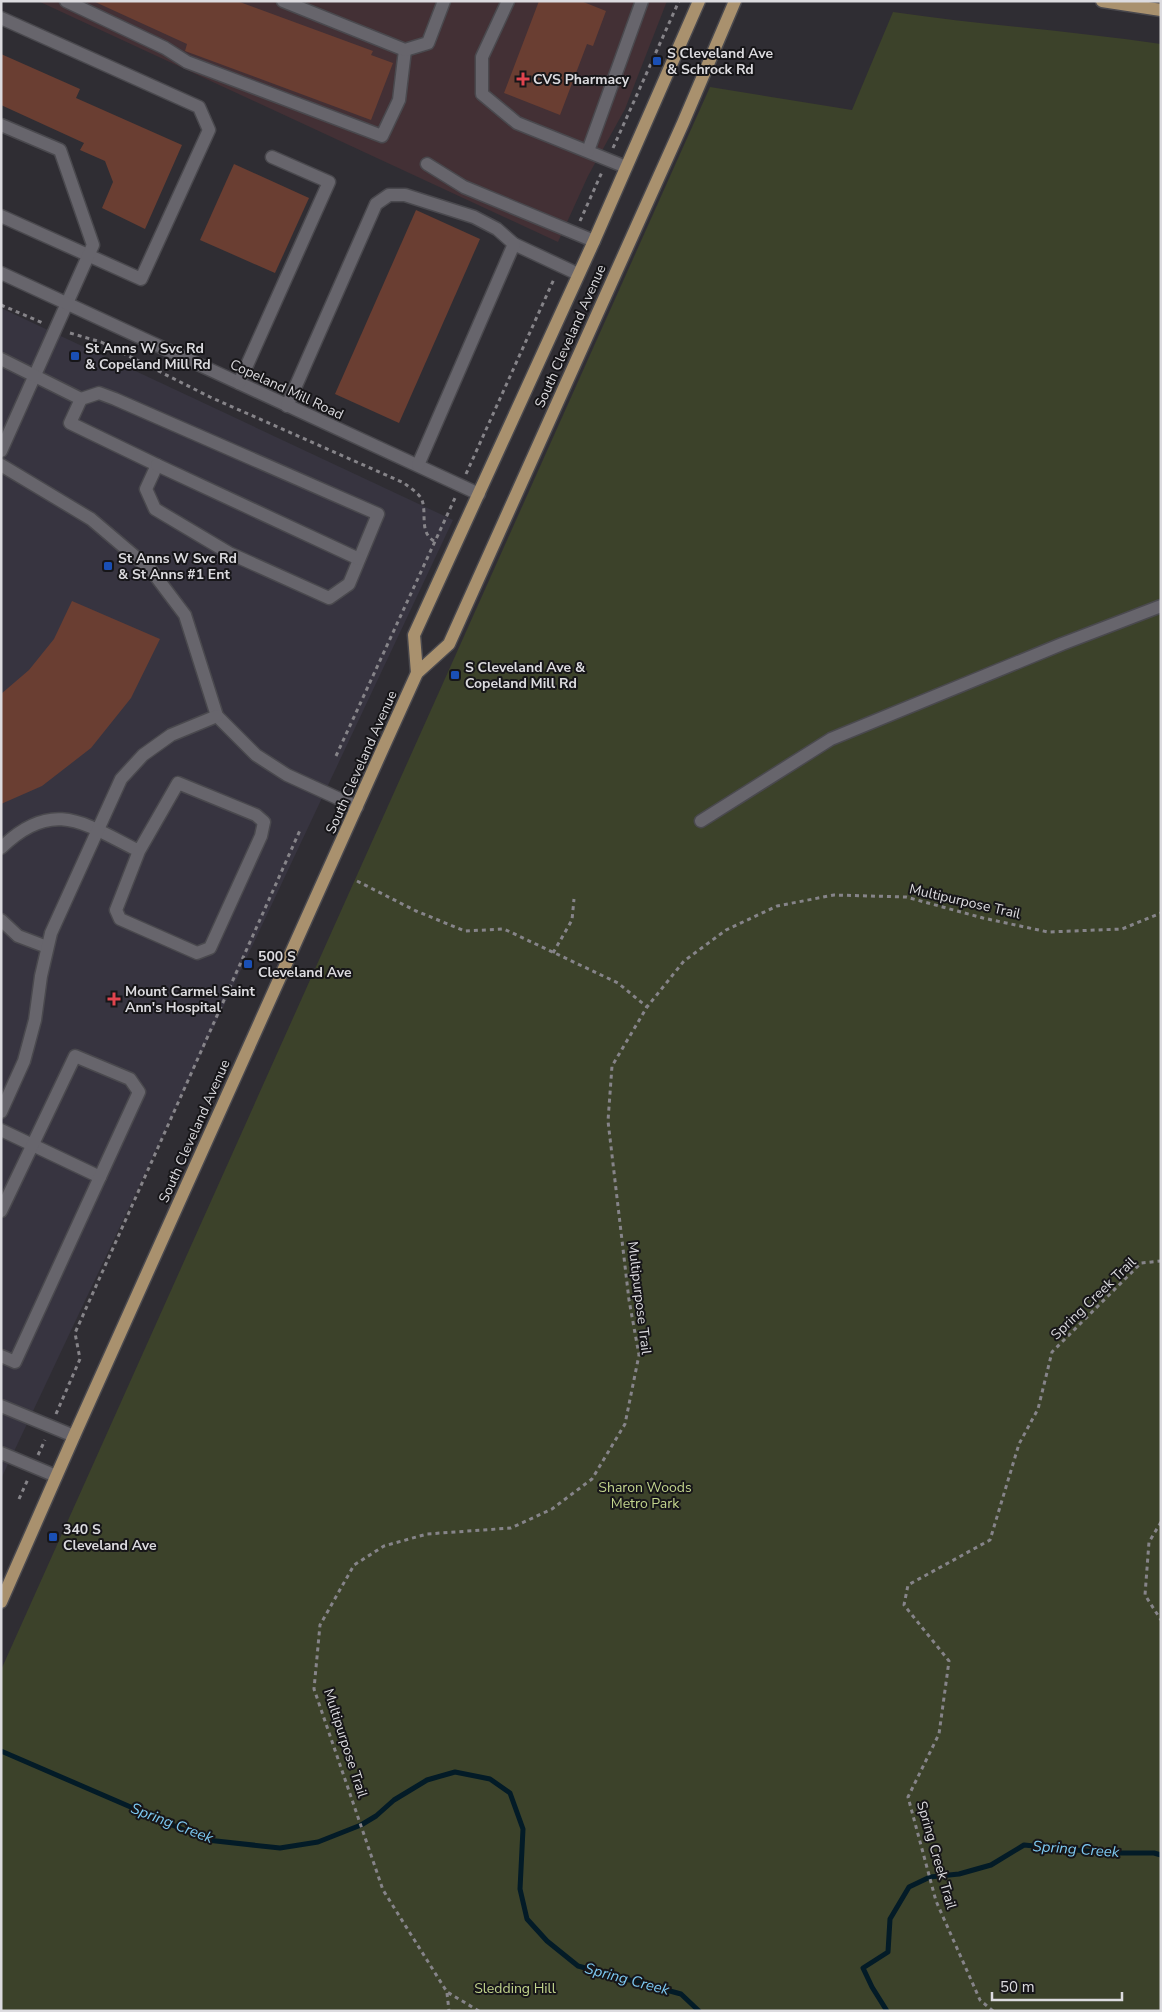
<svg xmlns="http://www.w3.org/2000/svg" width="1162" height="2012" font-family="'Nunito Sans',sans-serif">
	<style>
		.commercial { fill: #433035 }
		.built { fill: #373440 }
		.green { fill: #3c422a }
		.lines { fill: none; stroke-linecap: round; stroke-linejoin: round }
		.stream { stroke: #031b27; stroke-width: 5 }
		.building { fill: #6a3e32 }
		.minor-casing { stroke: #4a494e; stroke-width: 15 }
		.major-casing { stroke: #4a494e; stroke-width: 15 }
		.path { stroke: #868489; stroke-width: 3; stroke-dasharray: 4 4; stroke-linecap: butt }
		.minor { stroke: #67656c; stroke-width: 12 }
		.major { stroke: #a9916e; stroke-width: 12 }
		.transit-dot { fill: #1a4fb4; stroke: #171619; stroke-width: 2 }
		.health-dot { fill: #e0444e; stroke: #171619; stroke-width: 2 }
		.labels { text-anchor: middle; stroke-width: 4; stroke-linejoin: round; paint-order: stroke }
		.poi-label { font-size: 14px; font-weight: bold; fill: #dcdbdf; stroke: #171619; text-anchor: start }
		.street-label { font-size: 14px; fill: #dcdbdf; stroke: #171619 }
		.park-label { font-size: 14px; fill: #c2d48d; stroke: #171619 }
		.water-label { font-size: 15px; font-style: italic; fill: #7dc9f2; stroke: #171619 }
	</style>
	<rect width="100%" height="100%" fill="#2f2d33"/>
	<polygon class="commercial" points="38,1 667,1 625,109 588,176 558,242"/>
	<polygon class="built" points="1,308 453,520 1,1479"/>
	<path class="green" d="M 893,12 C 982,25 1072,31 1161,44 L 1161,2011 L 1,2011 L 1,1670 L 710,87 L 852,110 Z"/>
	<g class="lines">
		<g class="stream">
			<polyline points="1,1751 207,1840 280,1848 318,1842 361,1825 376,1816 394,1800 427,1780 455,1772 490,1779 510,1793 523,1829 520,1889 527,1919 547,1941 578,1966 681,1994 699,2011"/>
			<polyline points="887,2011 872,1987 863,1968 888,1952 890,1919 909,1887 930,1877 959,1874 991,1865 1024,1845 1107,1853 1154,1853 1161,1855"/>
		</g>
	</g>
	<g class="building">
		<polygon points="93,1 237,1 373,51 371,55 393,63 371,120 185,51 187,44"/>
		<polygon points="539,1 581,1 606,11 593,46 587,44 560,115 504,93"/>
		<polygon points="1,54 80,89 76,98 182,145 145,229 102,208 113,182 105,161 80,150 84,143 1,105"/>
		<polygon points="234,164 309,198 275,273 200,240"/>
		<polygon points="416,210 480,239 399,423 335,394"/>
		<polygon points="72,601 160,639 131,698 91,748 42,786 1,804 1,694 29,670 54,639"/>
	</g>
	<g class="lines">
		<g class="minor-casing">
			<g id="minor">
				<polyline points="66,1 165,48 187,62 382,136 399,100 405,50"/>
				<polyline points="283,1 405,50 428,43 444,1"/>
				<polyline points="508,1 482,57 482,94 517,123 626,167"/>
				<polyline points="1,18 199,107 209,130 141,279 1,216"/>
				<polyline points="1,125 60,150 93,245 1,451"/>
				<polyline points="588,151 642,1"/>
				<polyline points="427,164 464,187 594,241"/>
				<polyline points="1,273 479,494"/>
				<polyline points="1,359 81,399 70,423 157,465 146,489 155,509 229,553 329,598 349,584 378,514 115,399 99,393 81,399"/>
				<polyline points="239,383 329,182 272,157"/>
				<polyline points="287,406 376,204 389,195 405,195 474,217 497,229 514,244 578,274"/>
				<polyline points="1,465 91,519 151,570 185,615 217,716 256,755 287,775 357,807"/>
				<polyline points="157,465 359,559"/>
				<polyline points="418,465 514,244"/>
				<polyline points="701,821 831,739 1062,644 1161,606"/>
				<path d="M 1,848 C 53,797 85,824 139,851 L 178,783 L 256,815 L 264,822 L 261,836 L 210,948 L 197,953 L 120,919 L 116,910 L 139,851"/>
				<polyline points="1,920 18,936 47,947"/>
				<polyline points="1,1112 24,1061 35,1020 41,976 51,933 121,779 143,755 171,735 217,716"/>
				<polyline points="1,1130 100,1177"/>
				<polyline points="1,1211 75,1056 130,1079 139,1092 15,1362 1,1356"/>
				<polyline points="1,1406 74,1436"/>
				<polyline points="1,1453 56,1476"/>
			</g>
		</g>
		<g class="major-casing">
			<g id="major">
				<polyline points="1102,1 1161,10"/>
				<polyline points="417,673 414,635 594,241 699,1"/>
				<polyline points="1,1602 74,1436 383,748 417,673 449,644 683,123 735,1"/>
			</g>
		</g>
		<g class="path">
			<polyline points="613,148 679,1"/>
			<polyline points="580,221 602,172"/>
			<polyline points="1,305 43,323"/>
			<path d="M 70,333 L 101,342 L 210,397 L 404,483 C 410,488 419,493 422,500 C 427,514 419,532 434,541"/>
			<polyline points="466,474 554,279"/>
			<polyline points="336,756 455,498"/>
			<polyline points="357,881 416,911 465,931 504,929 618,983 647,1007"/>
			<polyline points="553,953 572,920 574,899"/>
			<polyline points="56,1414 80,1359 75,1333 301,828"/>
			<polyline points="38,1455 45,1440"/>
			<polyline points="19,1499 28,1479"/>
			<polyline points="1161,1522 1149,1542 1145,1595 1161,1620"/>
			<polyline points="447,1993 449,2011"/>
			<polyline points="479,2011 447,1992 383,1890 314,1689 320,1625 354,1565 384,1546 427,1534 511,1528 552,1509 592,1479 625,1424 639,1355 629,1300 608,1121 612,1066 647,1007 684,961 726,930 777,906 834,895 906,897 983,918 1048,932 1122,929 1161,913"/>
			<polyline points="993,2011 980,2000 936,1901 908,1797 939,1734 949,1661 904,1605 908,1585 990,1540 1019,1444 1038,1409 1052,1352 1141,1263 1161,1261"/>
		</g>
		<use href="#minor" class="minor"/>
		<use href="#major" class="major"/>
	</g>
	<g class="transit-dot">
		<rect x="652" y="56" width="10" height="10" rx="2.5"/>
		<rect x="70" y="351" width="10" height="10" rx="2.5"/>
		<rect x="103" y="561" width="10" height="10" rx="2.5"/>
		<rect x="450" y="670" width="10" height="10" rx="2.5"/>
		<rect x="243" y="959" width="10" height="10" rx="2.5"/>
		<rect x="48" y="1532" width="10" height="10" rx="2.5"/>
	</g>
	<g class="health-dot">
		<path d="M520.5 71.5h5v5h5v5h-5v5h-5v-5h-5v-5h5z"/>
		<path d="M111.5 991.5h5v5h5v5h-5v5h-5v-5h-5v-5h5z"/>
	</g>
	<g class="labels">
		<g class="poi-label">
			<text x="667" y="58">S Cleveland Ave<tspan x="667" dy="16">&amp; Schrock Rd</tspan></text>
			<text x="533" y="84">CVS Pharmacy</text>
			<text x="85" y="353">St Anns W Svc Rd<tspan x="85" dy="16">&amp; Copeland Mill Rd</tspan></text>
			<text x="118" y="563">St Anns W Svc Rd<tspan x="118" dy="16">&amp; St Anns #1 Ent</tspan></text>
			<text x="465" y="672">S Cleveland Ave &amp;<tspan x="465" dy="16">Copeland Mill Rd</tspan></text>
			<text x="258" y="961">500 S<tspan x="258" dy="16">Cleveland Ave</tspan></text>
			<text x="125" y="996">Mount Carmel Saint<tspan x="125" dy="16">Ann's Hospital</tspan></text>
			<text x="63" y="1534">340 S<tspan x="63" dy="16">Cleveland Ave</tspan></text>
		</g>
		<g class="street-label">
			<text transform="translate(570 336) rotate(-66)" y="5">South Cleveland Avenue</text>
			<text transform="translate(287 389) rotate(25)" y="5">Copeland Mill Road</text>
			<text transform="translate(361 762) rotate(-66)" y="5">South Cleveland Avenue</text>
			<text transform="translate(965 901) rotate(13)" y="5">Multipurpose Trail</text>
			<text transform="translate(194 1131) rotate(-66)" y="5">South Cleveland Avenue</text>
			<text transform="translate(640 1298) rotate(83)" y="5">Multipurpose Trail</text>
			<text transform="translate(1093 1298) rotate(-44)" y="5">Spring Creek Trail</text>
			<text transform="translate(346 1743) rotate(72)" y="5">Multipurpose Trail</text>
			<text transform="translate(937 1855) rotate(74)" y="5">Spring Creek Trail</text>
		</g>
		<g class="park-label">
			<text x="645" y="1492">Sharon Woods<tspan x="645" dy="16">Metro Park</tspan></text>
			<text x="515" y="1993">Sledding Hill</text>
		</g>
		<g class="water-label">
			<text transform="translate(172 1823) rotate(21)" y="5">Spring Creek</text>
			<text transform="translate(1076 1849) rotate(4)" y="5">Spring Creek</text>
			<text transform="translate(627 1979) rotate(15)" y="5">Spring Creek</text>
		</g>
	</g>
	<rect width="1162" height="2012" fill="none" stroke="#dcdbdf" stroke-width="5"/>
	<path d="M992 1992v8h130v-8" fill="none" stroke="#dcdbdf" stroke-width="2.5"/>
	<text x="1000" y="1992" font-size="15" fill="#dcdbdf" stroke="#171619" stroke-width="4" paint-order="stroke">50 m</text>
</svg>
